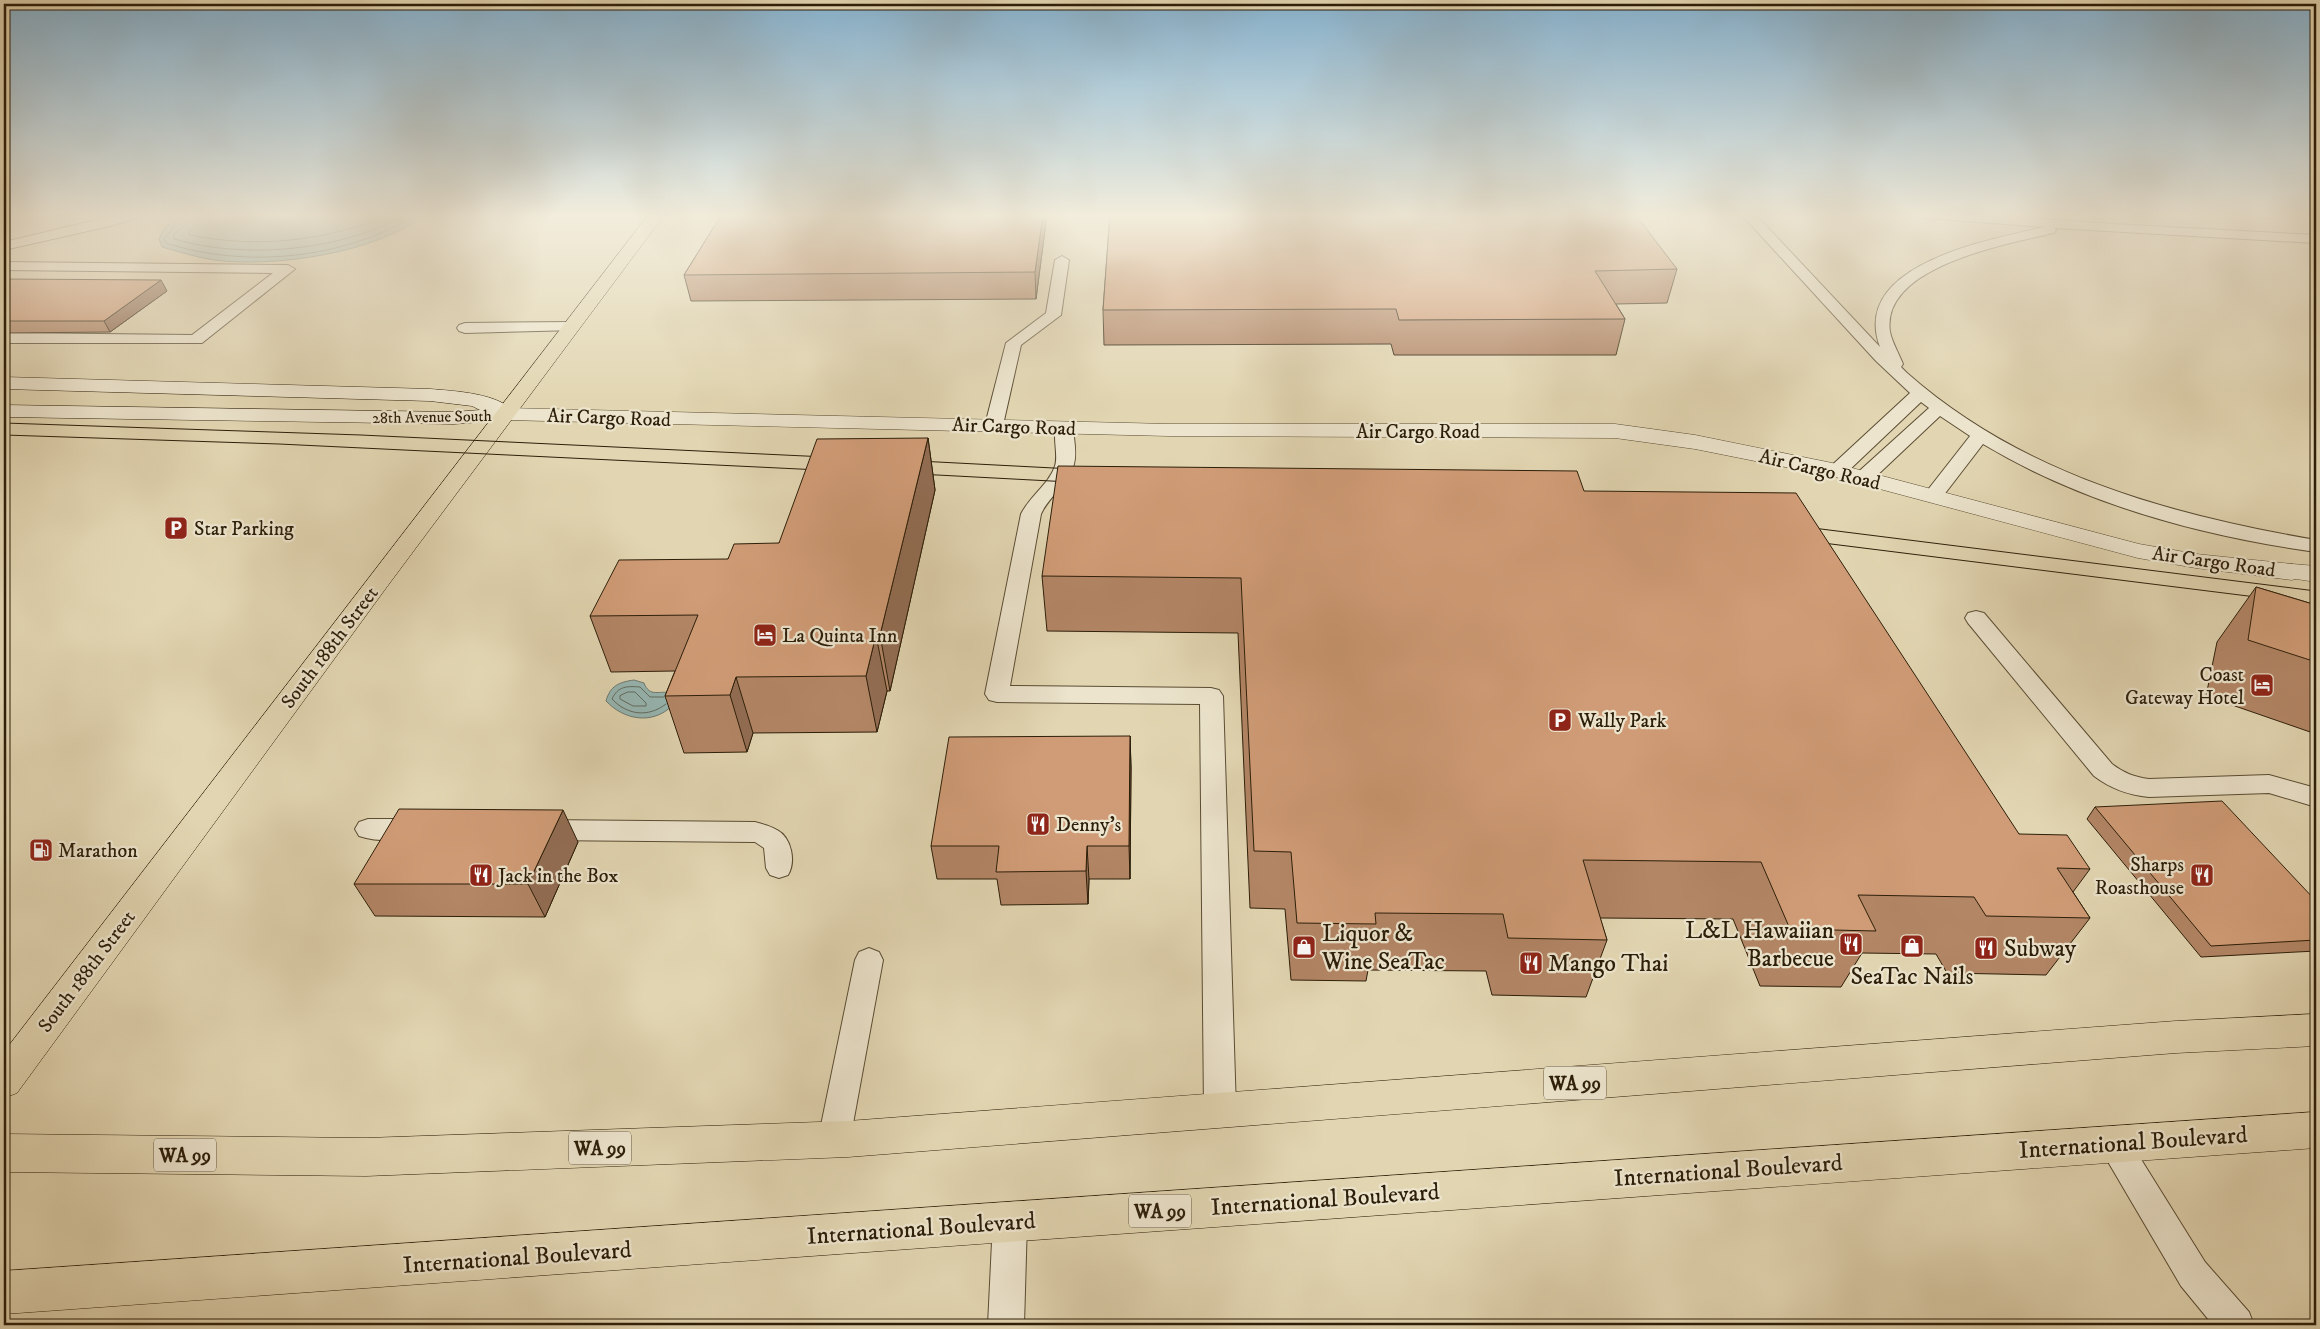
<svg xmlns="http://www.w3.org/2000/svg" width="2320" height="1329" font-family="'IM FELL DW Pica',serif">
	<style>
		.water { fill: #96b7b4; stroke: #6c7a70 }
		.lines { fill: none; stroke-linecap: round; stroke-linejoin: round }
		.shore { stroke: #616a5e; stroke-width: 1 }
		.service-casing { stroke: #5a4c33; stroke-width: 2 }
		.minor-casing { stroke: #5a4c33; stroke-width: 1 }
		.tertiary-casing { stroke: #5a4c33; stroke-width: 1 }
		.secondary-casing { stroke: #2c1e09; stroke-width: 1 }
		.primary-casing { stroke: #2c1e09; stroke-width: 1 }
		.service { fill: #ece4cd; fill-rule: evenodd }
		.minor { fill: #ece4cd; fill-rule: evenodd }
		.tertiary { fill: #ece4cd; fill-rule: evenodd }
		.secondary { fill: #ece4cd; fill-rule: evenodd }
		.primary { fill: #e2d6b2; fill-rule: evenodd }
		.tram { stroke: #2c1e09; stroke-width: 1 }
		.wall { fill: #b38666; stroke: #2c1e09 }
		.shaded-wall { fill: #926d53; stroke: #2c1e09 }
		.building { fill: #d09c77; stroke: #2c1e09 }
		.labels { text-anchor: middle; stroke-width: 4.5; stroke-linejoin: round; paint-order: stroke }
		.far-street-label { font-size: 16px; fill: #2c1e09; stroke: #ece4cd }
		.shield { fill: #ece4cd; stroke: #665944; stroke-width: 1 }
		.shield-label { font-size: 19px; font-weight: bold; fill: #2c1e09 }
		.street-label { font-size: 20px; fill: #2c1e09; stroke: #ece4cd }
		.poi-label { font-size: 20px; fill: #2c1e09; stroke: #ece4cd; text-anchor: start }
		.near-poi-label { font-size: 24px; fill: #2c1e09; stroke: #ece4cd; text-anchor: start }
		.near-street-label { font-size: 24px; fill: #2c1e09; stroke: #ece4cd }
	</style>
	<rect width="100%" height="100%" fill="#e2d6b2"/>
	<filter id="stains"><feTurbulence type="fractalNoise" baseFrequency=".004" numOctaves="4"/><feColorMatrix values="0 0 0 0 .2 0 0 0 0 .09 0 0 0 0 .02 0 0 0 .5 -.17"/></filter>
	<radialGradient id="worn" r=".72"><stop offset=".6" stop-color="#630" stop-opacity="0"/><stop offset="1" stop-color="#630" stop-opacity=".3"/></radialGradient>
	<g class="water">
		<path d="M 183,214 L 425,214 C 379,253 273,268 214,260 C 196,257 179,252 162,247 L 159,239 L 165,227 Z"/>
		<path d="M 634,680 L 644,683 C 650,698 659,690 671,693 L 672,706 C 652,725 624,720 606,701 C 610,686 619,682 634,680 Z"/>
	</g>
	<g class="lines">
		<g class="shore">
			<path d="M 184,214 L 164,239 L 166,243 C 246,269 346,259 417,214"/>
			<path d="M 190,214 L 188,223 L 174,234 L 174,239 C 245,260 343,251 407,214"/>
			<path d="M 198,214 L 196,224 L 189,232 L 190,235 C 259,249 327,241 392,214"/>
			<polygon points="628,692 635,692 646,703 646,706 633,706 620,699 620,696"/>
			<path d="M 664,697 L 650,697 L 640,687 C 627,686 618,686 612,699 C 627,715 648,718 666,704"/>
		</g>
		<g class="service-casing">
			<g id="service">
				<polygon points="122,214 142,214 140,217 110,226 4,250 4,242"/>
				<path d="M 1741,214 L 1755,214 L 1880,347 C 1849,264 1990,240 2044,227 L 1924,218 L 1917,214 L 1978,214 L 2112,224 L 2316,235 L 2316,243 L 2054,228 L 2056,230 L 2054,233 C 2008,244 1880,266 1890,332 C 1892,342 1899,354 1903,364 L 1901,367 L 1907,373 C 2021,474 2169,515 2316,540 L 2316,552 C 2201,536 2083,504 1983,444 L 1940,500 L 1933,502 L 1926,500 L 1923,496 L 1970,436 L 1940,416 L 1870,482 L 1863,484 L 1856,482 L 1854,478 L 1856,474 L 1929,408 L 1921,402 L 1844,475 L 1837,477 L 1830,475 L 1828,471 L 1830,467 L 1910,393 L 1876,361 Z"/>
				<polygon points="1062,256 1069,260 1061,315 1021,345 1003,425 1000,429 988,429 985,425 1006,343 1046,313 1055,260"/>
				<polygon points="4,262 288,265 295,269 202,343 4,343 4,333 192,335 273,273 4,270"/>
				<polygon points="571,322 577,324 579,327 577,330 465,333 459,331 457,328 459,325 465,323"/>
				<path d="M 1064,423 L 1070,424 L 1073,428 C 1074,440 1077,453 1074,464 C 1069,484 1049,496 1041,514 L 1010,686 L 1211,688 L 1219,690 L 1223,696 L 1236,1110 L 1231,1120 L 1220,1125 L 1209,1120 L 1204,1110 L 1200,704 L 997,702 L 989,700 L 985,694 L 1021,514 C 1030,496 1049,484 1055,466 C 1059,454 1051,434 1058,424 Z"/>
				<path d="M 1976,611 L 1984,613 L 2112,764 C 2124,773 2134,777 2149,779 L 2269,775 L 2316,788 L 2316,807 L 2269,793 L 2149,797 C 2129,795 2111,789 2094,776 L 1968,623 L 1965,618 L 1968,613 Z"/>
				<path d="M 368,819 L 416,819 L 425,822 L 429,829 L 425,836 C 407,842 377,842 359,836 L 355,829 L 359,822 Z"/>
				<path d="M 543,820 L 755,822 C 762,824 771,826 777,830 C 792,838 796,862 788,875 L 779,878 L 770,875 L 766,868 L 764,848 L 755,842 L 543,840 L 534,837 L 530,830 L 534,823 Z"/>
				<polygon points="869,948 879,952 883,960 850,1140 845,1151 834,1155 823,1151 818,1140 855,960 859,952"/>
				<polygon points="2113,1128 2124,1132 2205,1262 2249,1312 2254,1325 2213,1325 2181,1286 2097,1143 2102,1132"/>
				<polygon points="1010,1204 1022,1209 1027,1221 1024,1325 988,1325 993,1221 998,1209"/>
			</g>
		</g>
		<g class="minor-casing">
			<polygon id="minor" points="2292,564 2316,566 2316,582 2283,577 2279,572 2283,567"/>
		</g>
		<g class="tertiary-casing">
			<polygon id="tertiary" points="505,408 1169,424 1615,424 1695,435 1837,464 2139,544 2196,554 2292,564 2301,567 2305,572 2301,577 2292,580 2196,568 2138,558 1835,477 1695,449 1615,438 1169,436 505,420 497,419 494,414 497,409"/>
		</g>
		<g class="secondary-casing">
			<path id="secondary" d="M 4,377 L 430,389 C 454,391 501,393 516,414 L 513,419 L 505,420 L 454,424 L 4,417 L 4,405 L 454,412 L 480,410 L 472,406 L 430,401 L 4,389 Z"/>
		</g>
		<g class="primary-casing">
			<g id="primary">
				<polygon points="649,214 665,214 389,584 17,1093 4,1098 4,1052"/>
				<polygon points="2316,1014 2316,1046 2176,1053 848,1157 366,1176 4,1172 4,1134 366,1138 848,1121 2176,1021"/>
				<polygon points="2316,1112 2316,1148 4,1314 4,1271"/>
			</g>
		</g>
		<use href="#service" class="service"/>
		<use href="#minor" class="minor"/>
		<use href="#tertiary" class="tertiary"/>
		<use href="#secondary" class="secondary"/>
		<use href="#primary" class="primary"/>
		<g class="tram">
			<polyline points="4,423 361,435 826,457"/>
			<polyline points="4,435 279,444 820,470"/>
			<polyline points="918,461 1073,469"/>
			<polyline points="918,474 1070,482"/>
			<polyline points="1805,527 2316,591"/>
			<polyline points="1815,542 2264,598"/>
		</g>
	</g>
	<g class="wall">
		<polygon points="722,214 1047,214 1036,299 691,301 684,275"/>
		<polygon points="1110,214 1677,269 1667,303 1616,304 1625,319 1616,355 1394,355 1391,344 1104,345 1103,310"/>
		<polygon points="4,279 167,291 110,332 4,333"/>
		<polygon points="928,438 935,490 890,691 887,691 877,732 753,733 747,752 684,753 665,696 675,671 611,672 590,616 728,559 779,543"/>
		<polygon points="1584,491 2019,834 2090,869 2073,892 2090,918 2046,975 1947,973 1936,954 1862,953 1841,987 1760,986 1733,919 1600,918 1607,940 1586,997 1492,995 1486,971 1368,970 1366,981 1291,980 1285,909 1250,908 1238,633 1047,631 1042,576"/>
		<polygon points="2256,587 2316,605 2316,734 2206,696 2217,642"/>
		<polygon points="1130,736 1131,768 1130,879 1089,879 1088,904 1001,905 997,879 937,879 931,846"/>
		<polygon points="2095,807 2316,901 2316,951 2201,957 2087,819"/>
		<polygon points="578,842 545,917 375,916 354,884"/>
	</g>
	<g class="shaded-wall">
		<polygon points="1043,214 1047,214 1036,299 1035,272"/>
		<polygon points="161,280 167,291 110,332 104,321"/>
		<polygon points="928,438 935,490 890,691 880,635"/>
		<polygon points="876,635 887,691 877,732 866,676"/>
		<polygon points="736,677 753,733 747,752 730,695"/>
		<polygon points="1130,736 1131,768 1130,879 1129,846"/>
		<polygon points="563,810 578,842 545,917 528,884"/>
		<polygon points="1087,846 1089,879 1088,904 1086,871"/>
		<polygon points="4,882 7,886 4,890"/>
	</g>
	<g class="building">
		<polygon points="722,214 1043,214 1035,272 684,275"/>
		<polygon points="1110,214 1635,214 1677,269 1595,271 1625,319 1399,320 1396,309 1103,310"/>
		<polygon points="4,279 161,280 104,321 4,321"/>
		<polygon points="928,438 880,635 876,635 866,676 736,677 730,695 665,696 698,615 590,616 619,560 728,559 734,544 779,543 817,439"/>
		<polygon points="1058,466 1577,471 1584,491 1796,493 2019,834 2067,835 2090,869 2057,868 2090,918 1986,916 1974,897 1858,895 1876,931 1790,929 1761,862 1583,860 1607,940 1508,938 1503,914 1375,913 1376,924 1297,923 1291,852 1254,851 1241,578 1042,576"/>
		<polygon points="2256,587 2316,605 2316,662 2248,640"/>
		<polygon points="1130,736 1129,846 1087,846 1086,871 996,872 999,846 931,846 949,737"/>
		<polygon points="2222,801 2316,901 2316,940 2211,946 2095,807"/>
		<polygon points="399,809 563,810 528,884 354,884"/>
	</g>
	<linearGradient id="sky" x2="0" y2="1"><stop stop-color="#87b5d3"/><stop offset="0.54" stop-color="#f2eddc"/><stop offset="1" stop-color="#f2eddc" stop-opacity="0"/></linearGradient>
	<rect width="2320" height="400" fill="url(#sky)"/>
	<defs>
		<g id="parking-square" transform="scale(1.25)"><rect x="-9" y="-9" width="18" height="18" rx="4" fill="#8f2418" stroke="#ece4cd"/><path d="M-3.5-5.5H1a3.5 3.5 0 0 1 0 7H-1V5.5H-3.5ZM-1-3.4V-.6H.8a1.4 1.4 0 0 0 0-2.8Z" fill="#fff"/></g>
		<g id="hotel-square" transform="scale(1.25)"><rect x="-9" y="-9" width="18" height="18" rx="4" fill="#8f2418" stroke="#ece4cd"/><path d="M-6-4.5h1.5V1H6V5H4.5V3h-9V5H-6ZM-4 0a1.8 1.8 0 1 1 3.6 0ZM.5 0V-2.5h3Q6-2.5 6 0Z" fill="#fff"/></g>
		<g id="restaurant-square" transform="scale(1.25)"><rect x="-9" y="-9" width="18" height="18" rx="4" fill="#8f2418" stroke="#ece4cd"/><path d="M-5-6h1v4h1v-4h1v4h1v-4h1v5L-1.5 .5V6h-2V.5L-5-1ZM5-6V6H3V1.5H1.5Q1.5-4 5-6Z" fill="#fff"/></g>
		<g id="fuel-square" transform="scale(1.25)"><rect x="-9" y="-9" width="18" height="18" rx="4" fill="#8f2418" stroke="#ece4cd"/><path d="M-5.5-6h7V0h2V4h1.3V-2.5L3-4.5l.8-.8L6-3V5H2.5V1h-1V6h-7ZM-4.2-4.7v3.2H.2V-4.7Z" fill="#fff"/></g>
		<g id="shop-square" transform="scale(1.25)"><rect x="-9" y="-9" width="18" height="18" rx="4" fill="#8f2418" stroke="#ece4cd"/><path d="M-5-2.5h2.3a2.7 3.5 0 0 1 5.4 0H5L5.5 6h-11ZM-1.5-2.5h3a1.5 2.3 0 0 0-3 0Z" fill="#fff"/></g>
	</defs>
	<g fill-rule="evenodd">
		<use href="#parking-square" x="176" y="528"/>
		<use href="#hotel-square" x="765" y="635"/>
		<use href="#hotel-square" x="2262" y="685"/>
		<use href="#parking-square" x="1560" y="720"/>
		<use href="#restaurant-square" x="1038" y="824"/>
		<use href="#fuel-square" x="41" y="850"/>
		<use href="#restaurant-square" x="481" y="875"/>
		<use href="#restaurant-square" x="2202" y="875"/>
		<use href="#restaurant-square" x="1851" y="944"/>
		<use href="#shop-square" x="1912" y="946"/>
		<use href="#shop-square" x="1304" y="947"/>
		<use href="#restaurant-square" x="1986" y="948"/>
		<use href="#restaurant-square" x="1531" y="963"/>
	</g>
	<g class="labels">
		<g class="far-street-label">
			<text transform="translate(432 416) rotate(-1)" y="6">28th Avenue South</text>
		</g>
		<g class="shield">
			<rect x="1544" y="1066.5" width="62" height="33" rx="4"/>
			<rect x="569" y="1131.5" width="62" height="33" rx="4"/>
			<rect x="154" y="1138.5" width="62" height="33" rx="4"/>
			<rect x="1129" y="1194.5" width="62" height="33" rx="4"/>
		</g>
		<g class="shield-label">
			<text x="1575" y="1090">WA 99</text>
			<text x="600" y="1155">WA 99</text>
			<text x="185" y="1162">WA 99</text>
			<text x="1160" y="1218">WA 99</text>
		</g>
		<g class="street-label">
			<text transform="translate(609 417) rotate(2)" y="7">Air Cargo Road</text>
			<text transform="translate(1014 426) rotate(2)" y="7">Air Cargo Road</text>
			<text x="1418" y="438">Air Cargo Road</text>
			<text transform="translate(1820 469) rotate(13)" y="7">Air Cargo Road</text>
			<text transform="translate(2214 561) rotate(8)" y="7">Air Cargo Road</text>
			<text transform="translate(329 647) rotate(-53)" y="7">South 188th Street</text>
			<text transform="translate(86 971) rotate(-53)" y="7">South 188th Street</text>
		</g>
		<g class="poi-label">
			<text x="194" y="535">Star Parking</text>
			<text x="782" y="642">La Quinta Inn</text>
			<text x="2244" y="681" text-anchor="end">Coast<tspan x="2244" dy="23">Gateway Hotel</tspan></text>
			<text x="1578" y="727">Wally Park</text>
			<text x="1056" y="831">Denny's</text>
			<text x="58" y="857">Marathon</text>
			<text x="2184" y="871" text-anchor="end">Sharps<tspan x="2184" dy="23">Roasthouse</tspan></text>
			<text x="498" y="882">Jack in the Box</text>
		</g>
		<g class="near-poi-label">
			<text x="1834" y="938" text-anchor="end">L&amp;L Hawaiian<tspan x="1834" dy="28">Barbecue</tspan></text>
			<text x="1322" y="941">Liquor &amp;<tspan x="1322" dy="28">Wine SeaTac</tspan></text>
			<text x="2004" y="956">Subway</text>
			<text x="1548" y="971">Mango Thai</text>
			<text x="1912" y="984" text-anchor="middle">SeaTac Nails</text>
		</g>
		<g class="near-street-label">
			<text transform="translate(2133 1142) rotate(-4)" y="8">International Boulevard</text>
			<text transform="translate(1728 1170) rotate(-4)" y="8">International Boulevard</text>
			<text transform="translate(1325 1199) rotate(-4)" y="8">International Boulevard</text>
			<text transform="translate(921 1228) rotate(-4)" y="8">International Boulevard</text>
			<text transform="translate(517 1257) rotate(-4)" y="8">International Boulevard</text>
		</g>
	</g>
	<rect width="2320" height="1329" fill="none" stroke="#e2d6b2" stroke-width="20"/>
	<rect x="5" y="5" width="2310" height="1319" fill="none" stroke="#2c1e09" stroke-width="2.5"/>
	<rect x="10" y="10" width="2300" height="1309" fill="none" stroke="#2c1e09"/>
	<rect width="100%" height="100%" filter="url(#stains)"/>
	<rect width="100%" height="100%" fill="url(#worn)"/>
</svg>
